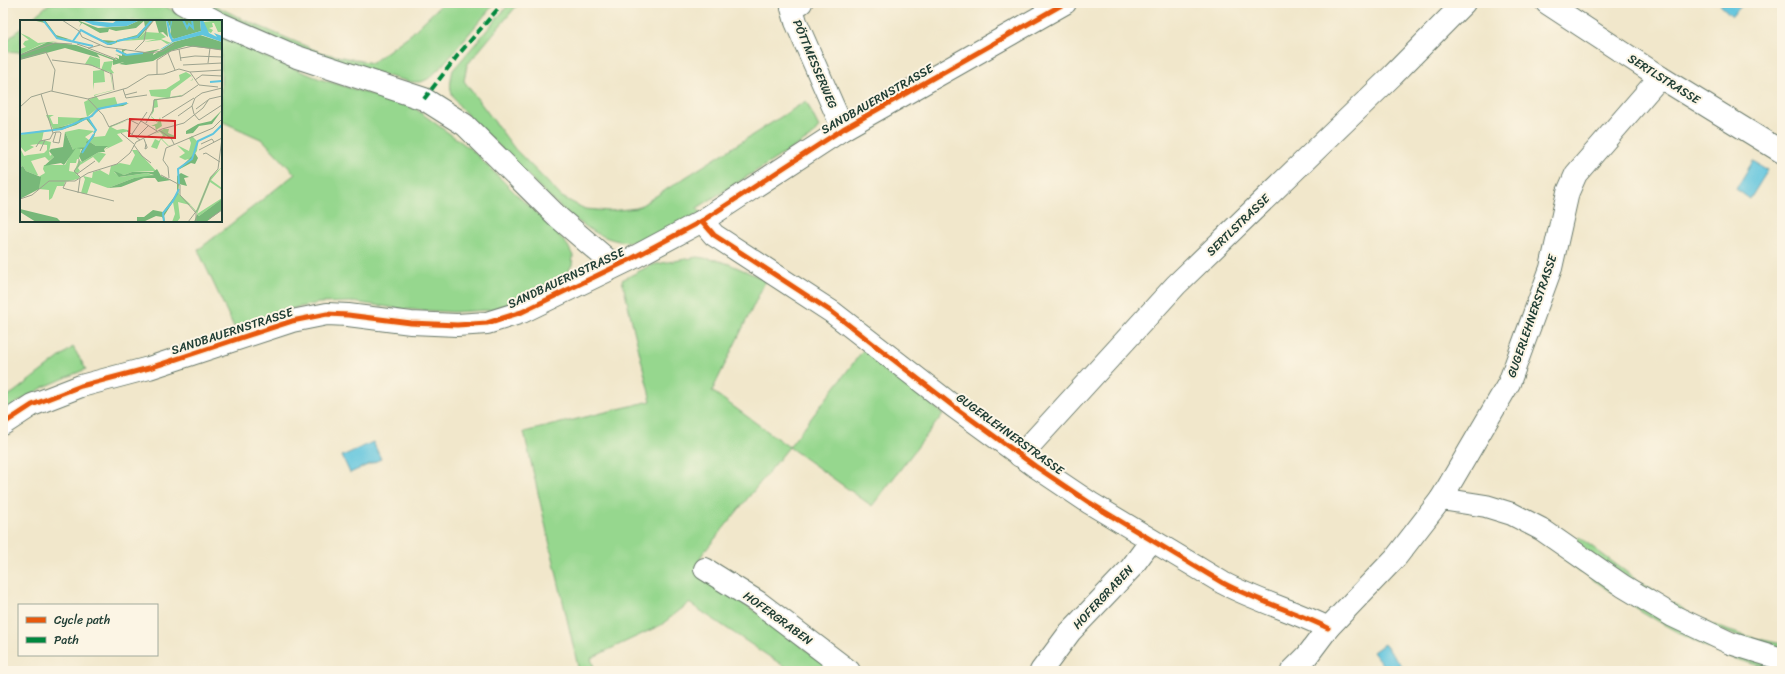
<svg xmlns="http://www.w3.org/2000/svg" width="1785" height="674" font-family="Sriracha,sans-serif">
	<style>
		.green { fill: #96d78e; stroke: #5a8a61 }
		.water { fill: #60c5de; stroke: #408189 }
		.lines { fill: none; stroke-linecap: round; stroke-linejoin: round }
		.minor-casing { stroke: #687869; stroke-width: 24 }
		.minor { stroke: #fff; stroke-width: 22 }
		.quiet { stroke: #00873e; stroke-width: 4; stroke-dasharray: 8 4; stroke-linecap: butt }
		.cycleway-casing { stroke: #fcf5e5; stroke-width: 8 }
		.cycleway { stroke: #e8590c; stroke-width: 5 }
		.labels { text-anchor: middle; stroke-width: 4; stroke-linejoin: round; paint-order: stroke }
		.street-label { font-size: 12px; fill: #1f3d34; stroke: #fcf5e5 }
		.inset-river { fill: none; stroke: #60c5de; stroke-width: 2 }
		.inset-road { fill: none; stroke: #9da38f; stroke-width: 1 }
		.view { fill: #d62828; fill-opacity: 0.15; stroke: #d62828; stroke-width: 2 }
		.inset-edge { fill: none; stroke: #1f3d34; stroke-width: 2 }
	</style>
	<rect width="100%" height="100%" fill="#fcf5e5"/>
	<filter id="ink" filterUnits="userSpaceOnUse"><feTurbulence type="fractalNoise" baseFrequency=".025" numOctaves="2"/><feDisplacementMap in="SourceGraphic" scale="8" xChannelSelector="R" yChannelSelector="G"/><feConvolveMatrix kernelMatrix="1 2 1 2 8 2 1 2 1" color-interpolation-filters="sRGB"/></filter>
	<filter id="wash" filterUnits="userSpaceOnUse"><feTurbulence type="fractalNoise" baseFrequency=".012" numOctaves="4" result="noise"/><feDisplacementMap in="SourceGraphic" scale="16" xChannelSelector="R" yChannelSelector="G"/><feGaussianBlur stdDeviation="0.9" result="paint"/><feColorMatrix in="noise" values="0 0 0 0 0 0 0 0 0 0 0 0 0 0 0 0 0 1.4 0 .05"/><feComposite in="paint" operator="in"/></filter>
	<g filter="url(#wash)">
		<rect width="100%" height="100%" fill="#f1e7cb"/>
		<g class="green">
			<polygon points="50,3 159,3 192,21 29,21"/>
			<polygon points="198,3 210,3 244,20 322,53 372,63 411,34 443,3 495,3 440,68 428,79 421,82 411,82 391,77 297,49"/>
			<path d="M 510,3 L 519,3 L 467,65 L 464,81 L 515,149 L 562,197 L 585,209 L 609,211 L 637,208 L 806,101 L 819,127 L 812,136 L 697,208 L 701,213 C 676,225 647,246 619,241 C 608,239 597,234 588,228 C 556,208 526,172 499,146 C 485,131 460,112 452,94 C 449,86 451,78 453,70 Z"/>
			<polygon points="21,28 21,52 3,51 3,44"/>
			<polygon points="221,35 261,55 320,79 413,107 472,150 519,197 556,232 568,246 573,256 572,265 567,273 510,304 490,310 453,312 402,309 353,302 318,303 282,311 234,327 198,250 295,174 263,140 221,121"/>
			<polygon points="697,257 716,260 729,264 766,280 712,391 789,447 864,349 943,414 872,506 789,447 701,556 696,572 768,620 834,671 791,671 689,603 661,625 591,658 595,671 579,671 524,432 651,401 622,280 651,265"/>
			<polygon points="73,347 86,369 44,387 3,411 3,399 14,392"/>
			<path d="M 1579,537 C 1621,568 1664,602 1712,624 C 1734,634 1758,639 1782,644 L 1782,653 L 1690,619 L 1575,543 Z"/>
			<path d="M 1568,557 L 1782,666 L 1782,671 L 1776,671 C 1756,664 1734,660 1715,651 C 1660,626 1615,594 1565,561 Z"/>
		</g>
		<g class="water">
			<polygon points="1722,3 1744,3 1732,16 1720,5"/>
			<polygon points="1753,161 1768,170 1750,199 1736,189"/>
			<polygon points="373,442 381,459 350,473 342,456"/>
			<polygon points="1384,644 1403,667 1398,671 1387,671 1373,652"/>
		</g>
	</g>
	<g filter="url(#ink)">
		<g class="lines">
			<g class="minor-casing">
				<g id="minor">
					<polyline points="182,3 215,21"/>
					<polyline points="801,3 792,8 796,22 843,129"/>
					<polyline points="1547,3 1660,77 1782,152"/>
					<polyline points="221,24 297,57 424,99 465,125 559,218 615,266"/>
					<path d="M 702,221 L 714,235 L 832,312 L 953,406 L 1035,466 L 1090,503 L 1223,583 C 1257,601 1294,611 1328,628"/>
					<polyline points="3,424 32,405 81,386 149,368 292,321 327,314 348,315 411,323 457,325 487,323 522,312 629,260 702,221 843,129 1065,3"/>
					<polyline points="1020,456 1176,285 1393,75 1464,3"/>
					<polyline points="1441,499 1486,506 1512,514 1541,529 1623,586 1673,616 1730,643 1782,659"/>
					<polyline points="705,569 758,602 849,671"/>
					<polyline points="1041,671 1070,632 1131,568 1151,541"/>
					<polyline points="1292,671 1307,656 1328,628 1397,556 1441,499 1509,383 1551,268 1568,192 1576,174 1660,77"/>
				</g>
			</g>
			<use href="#minor" class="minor"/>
			<polyline class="quiet" points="424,99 458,55 503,3"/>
			<g class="cycleway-casing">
				<g id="cycleway">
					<path d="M 702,221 L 714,235 L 832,312 L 953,406 L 1035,466 L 1090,503 L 1223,583 C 1257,601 1294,611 1328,628"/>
					<polyline points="3,424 32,405 81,386 149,368 292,321 327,314 348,315 411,323 457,325 487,323 522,312 629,260 702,221 843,129 1065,3"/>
				</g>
			</g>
			<use href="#cycleway" class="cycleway"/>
		</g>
	</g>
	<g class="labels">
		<g class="street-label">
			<text transform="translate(815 64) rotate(67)" y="4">PÖTTMESSERWEG</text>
			<text transform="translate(1664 79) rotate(32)" y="4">SERTLSTRASSE</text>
			<text transform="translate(877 99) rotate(-30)" y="4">SANDBAUERNSTRASSE</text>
			<text transform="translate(1238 225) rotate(-44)" y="4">SERTLSTRASSE</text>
			<text transform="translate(566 278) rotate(-25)" y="4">SANDBAUERNSTRASSE</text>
			<text transform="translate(1532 316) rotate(-71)" y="4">GUGERLEHNERSTRASSE</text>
			<text transform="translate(232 331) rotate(-18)" y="4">SANDBAUERNSTRASSE</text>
			<text transform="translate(1010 434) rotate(36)" y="4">GUGERLEHNERSTRASSE</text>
			<text transform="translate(1103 597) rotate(-47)" y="4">HOFERGRABEN</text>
			<text transform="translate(778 618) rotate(36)" y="4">HOFERGRABEN</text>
		</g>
	</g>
	<g transform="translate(20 20)">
		<rect width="202" height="202" fill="#f1e7cb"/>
		<path d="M 202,0 L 202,12 L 198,12 L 194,3 L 192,3 L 193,7 L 189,8 L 193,10 L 191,13 L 187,11 L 183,2 ZM 125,12 L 141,13 L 146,17 L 141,19 L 151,23 L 147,24 L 141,20 L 124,22 L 136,19 L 101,21 L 119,18 ZM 0,13 L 9,17 L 18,23 L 38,21 L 22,24 L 1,34 L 0,29 L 6,27 L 3,24 L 5,21 L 9,20 ZM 70,36 L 80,39 L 80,48 L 65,44 ZM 87,39 L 92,41 L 93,41 L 91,49 L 94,53 L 91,54 L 93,69 L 93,70 L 91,71 L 79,74 L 74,76 L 74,75 L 93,70 L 90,52 L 84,51 L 85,62 L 74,63 L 73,70 L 73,51 L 81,50 L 84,42 L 92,41 ZM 166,52 L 171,55 L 173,60 L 170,61 L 173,59 L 171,56 L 151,71 L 150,77 L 162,75 L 171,69 L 161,76 L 146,79 L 137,79 L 138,87 L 134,88 L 134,91 L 131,96 L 138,102 L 140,97 L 142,106 L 136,110 L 135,106 L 131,106 L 138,103 L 131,97 L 134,79 L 147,78 L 131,76 L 129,70 L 146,69 L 160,60 L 159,55 ZM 76,76 L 79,80 L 95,77 L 98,86 L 78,88 L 67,97 L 64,82 ZM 26,95 L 34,95 L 30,97 L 33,104 L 38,104 L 38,97 L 61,98 L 61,101 L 33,109 ZM 109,100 L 91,107 L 97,110 L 103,109 L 108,110 L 109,111 L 97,114 L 103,121 L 84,130 L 88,127 L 76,126 L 70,122 L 74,117 L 85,116 L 90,106 ZM 59,109 L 74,111 L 65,117 L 69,120 L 66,123 L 67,127 L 61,128 L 59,139 L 57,139 L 56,143 L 50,143 L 49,151 L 54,152 L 59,140 L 62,142 L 79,132 L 86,134 L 79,143 L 73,137 L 60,145 L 58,148 L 60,151 L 56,154 L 60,157 L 58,159 L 45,162 L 44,166 L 37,166 L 32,178 L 29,180 L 29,170 L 19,169 L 20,156 L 25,153 L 23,149 L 24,145 L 45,145 L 53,130 L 45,112 ZM 149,109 L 148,113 L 155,116 L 152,119 L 146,116 L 142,119 L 149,126 L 153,124 L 148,126 L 141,119 L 137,129 L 131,127 L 135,119 L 139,121 L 143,115 L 140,112 L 134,114 L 144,109 ZM 24,110 L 22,120 L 31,122 L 29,132 L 30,136 L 32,134 L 34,137 L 29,141 L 25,137 L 11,141 L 18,155 L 16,155 L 6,151 L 3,146 L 0,147 L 0,128 L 4,136 L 8,135 L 24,133 L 27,130 L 27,125 L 18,124 L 10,125 L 14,127 L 5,132 L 0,126 L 0,115 ZM 172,116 L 178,122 L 177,131 L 172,138 L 165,140 L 159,137 L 165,133 L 157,125 L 169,131 L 171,123 L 169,118 ZM 112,130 L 117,130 L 136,151 L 112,152 L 104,155 L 94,152 L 100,157 L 127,153 L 134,156 L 114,158 L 88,168 L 71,162 L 67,174 L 61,173 L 65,159 L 63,156 L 72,158 L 73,152 L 80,150 L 89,155 L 91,146 L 100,143 L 110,145 L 115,135 ZM 202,147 L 191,160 L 202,168 L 202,170 L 190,162 L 177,194 L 202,178 L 201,180 L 179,196 L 170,185 L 158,182 L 160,198 L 157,202 L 152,202 L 155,194 L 153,182 L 158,173 L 160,171 L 159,174 L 169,183 L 176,191 L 190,157 Z" fill="#96d78e"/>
		<path d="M 12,0 L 25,0 L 36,15 L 52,20 L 37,18 L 25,3 ZM 57,0 L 78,8 L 107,6 L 120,0 L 134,0 L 119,18 L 102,20 L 91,25 L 88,25 L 57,8 L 82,20 L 95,21 L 117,15 L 125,7 L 124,1 L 116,8 L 96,11 L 89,9 L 88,12 L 80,13 L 62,3 L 59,7 L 61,3 ZM 135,0 L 146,0 L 148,17 L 143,12 L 139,13 ZM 147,0 L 180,0 L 181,11 L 154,19 L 150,16 L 151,9 ZM 180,15 L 202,22 L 202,30 L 166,26 L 151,31 L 133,41 L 106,45 L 99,44 L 104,42 L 93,45 L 93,40 L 77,34 L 80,38 L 45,28 L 0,40 L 1,34 L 28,22 L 56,25 L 97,40 L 95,37 L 99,39 L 99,36 L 95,34 L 102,36 L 102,29 L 107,29 L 103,32 L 109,35 L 140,29 L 134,32 L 133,35 L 154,22 ZM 109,83 L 103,86 L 82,88 L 69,98 L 76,110 L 74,117 L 70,122 L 76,126 L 88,126 L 84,129 L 85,132 L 79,132 L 62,142 L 59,136 L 62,129 L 56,128 L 44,145 L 41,143 L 24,146 L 34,137 L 29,131 L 31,129 L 43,127 L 45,112 L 53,130 L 56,128 L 67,127 L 66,122 L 73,117 L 75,110 L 66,99 L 56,105 L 44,109 L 32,109 L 56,103 L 61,98 L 69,97 L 78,88 ZM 202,90 L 192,104 L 179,106 L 173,113 L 166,114 L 166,111 L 178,104 L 191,101 ZM 175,133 L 178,138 L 175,144 L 171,143 L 158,150 ZM 3,146 L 6,151 L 21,157 L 19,169 L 0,179 L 0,147 ZM 137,149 L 141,156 L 151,160 L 138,162 L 135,158 L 124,158 L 101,167 L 88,168 L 114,158 L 134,155 L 127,153 L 99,157 L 94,151 L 104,155 L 112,152 L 133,152 ZM 161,153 L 169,157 L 164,158 L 167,166 L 159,164 L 158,174 L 144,196 L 145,202 L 142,197 L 136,196 L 123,202 L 117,201 L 117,197 L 124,197 L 133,190 L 143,192 L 157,173 L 157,156 ZM 202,179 L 202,190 L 186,202 L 174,202 L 177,194 L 179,196 ZM 0,189 L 37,198 L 41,202 L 16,202 L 0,192 Z" fill="#78b879"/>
		<path d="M 62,0 L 93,3 L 97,0 L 120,0 L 107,6 L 87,7 L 73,5 ZM 146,0 L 147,0 L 149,4 L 150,9 L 151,0 L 152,2 L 150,12 L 153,19 L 181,11 L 180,0 L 183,0 L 189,13 L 197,17 L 194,13 L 202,16 L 202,22 L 182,15 L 153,22 L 144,28 L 139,30 L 152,22 L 149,16 Z" fill="#60c5de"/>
		<path class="inset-river" d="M 23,0 L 37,18 L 73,26M 163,0 L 167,8 L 169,4 L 173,8 L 172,0M 72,16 L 88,24 L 96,22M 53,21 L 61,10 L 72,16M 97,21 L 117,17 L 132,0M 96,30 L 106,35 L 123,33M 190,62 L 202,61M 68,98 L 76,110 L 74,113M 0,114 L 42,109 L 72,96 L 78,89 L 107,83M 62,133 L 74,114M 159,164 L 158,149 L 172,139 L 178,121 L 193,114 L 202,105M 144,202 L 143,193 L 153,181 L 159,169"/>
		<path class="inset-road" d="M 42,0 L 59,11 L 62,17 L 85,27 L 129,33 L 143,31 L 154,24M 57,24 L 69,28 L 80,25M 68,28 L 96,39M 159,29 L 161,41M 115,30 L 124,21 L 126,10 L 134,0M 148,33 L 155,50M 0,35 L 35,23 L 52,24M 160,38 L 175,36 L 202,37M 0,39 L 26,32 L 35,50 L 32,71M 32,40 L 71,45 L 92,54M 188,43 L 190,28M 163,45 L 202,43M 170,52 L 179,65 L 198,67M 92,54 L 94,70M 137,54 L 137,40 L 151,31 L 173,26 L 202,30M 175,60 L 182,55 L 202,56M 202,68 L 182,73 L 175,78 L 172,86 L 174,94 L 179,100 L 202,85M 103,69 L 105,75 L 117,72M 105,75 L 106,78 L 127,75M 68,79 L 83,95 L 89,107 L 108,99 L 118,104M 0,87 L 11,77 L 31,71 L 68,79 L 107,68 L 128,55 L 144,54 L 159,49 L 170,52 L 202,50M 176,89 L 188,80M 158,96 L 172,86M 142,98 L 174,78M 121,101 L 137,111M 126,103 L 133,90 L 134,80 L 162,76 L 178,65M 139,110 L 151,118 L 154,124M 107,111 L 120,120M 33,113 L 36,112 L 40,112 L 41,113 L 39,123 L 33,122 L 36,112M 101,113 L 114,124M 112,114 L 127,92M 117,117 L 129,105M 124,119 L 127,127 L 127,128 L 125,129 L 126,124M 181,124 L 192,119 L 194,122M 114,125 L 122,136 L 131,143M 16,127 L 20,121 L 30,119 L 33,113 L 21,74M 179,130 L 202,118M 20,131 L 25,120M 183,134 L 186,133 L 200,142M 59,139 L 59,145 L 54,151 L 61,158M 57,154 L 75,141M 141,155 L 160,165 L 160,175 L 176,193 L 176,202M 149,158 L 148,147 L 143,140 L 146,128 L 193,108 L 202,99M 46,162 L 43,168 L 46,169 L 94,181M 58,173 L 60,158M 0,179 L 12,175 L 29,161 L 55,161 L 68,153 L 97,144 L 110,133 L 116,122 L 142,109 L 164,103 L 183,88 L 189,79 L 202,76M 189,199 L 202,190M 168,202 L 178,189 L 191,157 L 198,149 L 202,118"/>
		<path class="view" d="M 110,99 L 155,101 L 155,118 L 109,116 Z"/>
		<rect width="202" height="202" class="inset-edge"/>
	</g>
	<rect width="1785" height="674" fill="none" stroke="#fcf5e5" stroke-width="16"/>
	<rect x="18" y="604" width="140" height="52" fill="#fcf5e5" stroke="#a4ab9e"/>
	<rect x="26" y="617" width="20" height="6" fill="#e8590c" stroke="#a4ab9e"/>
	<text x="54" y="624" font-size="12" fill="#1f3d34">Cycle path</text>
	<rect x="26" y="637" width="20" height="6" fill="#00873e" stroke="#a4ab9e"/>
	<text x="54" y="644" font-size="12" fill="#1f3d34">Path</text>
</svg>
